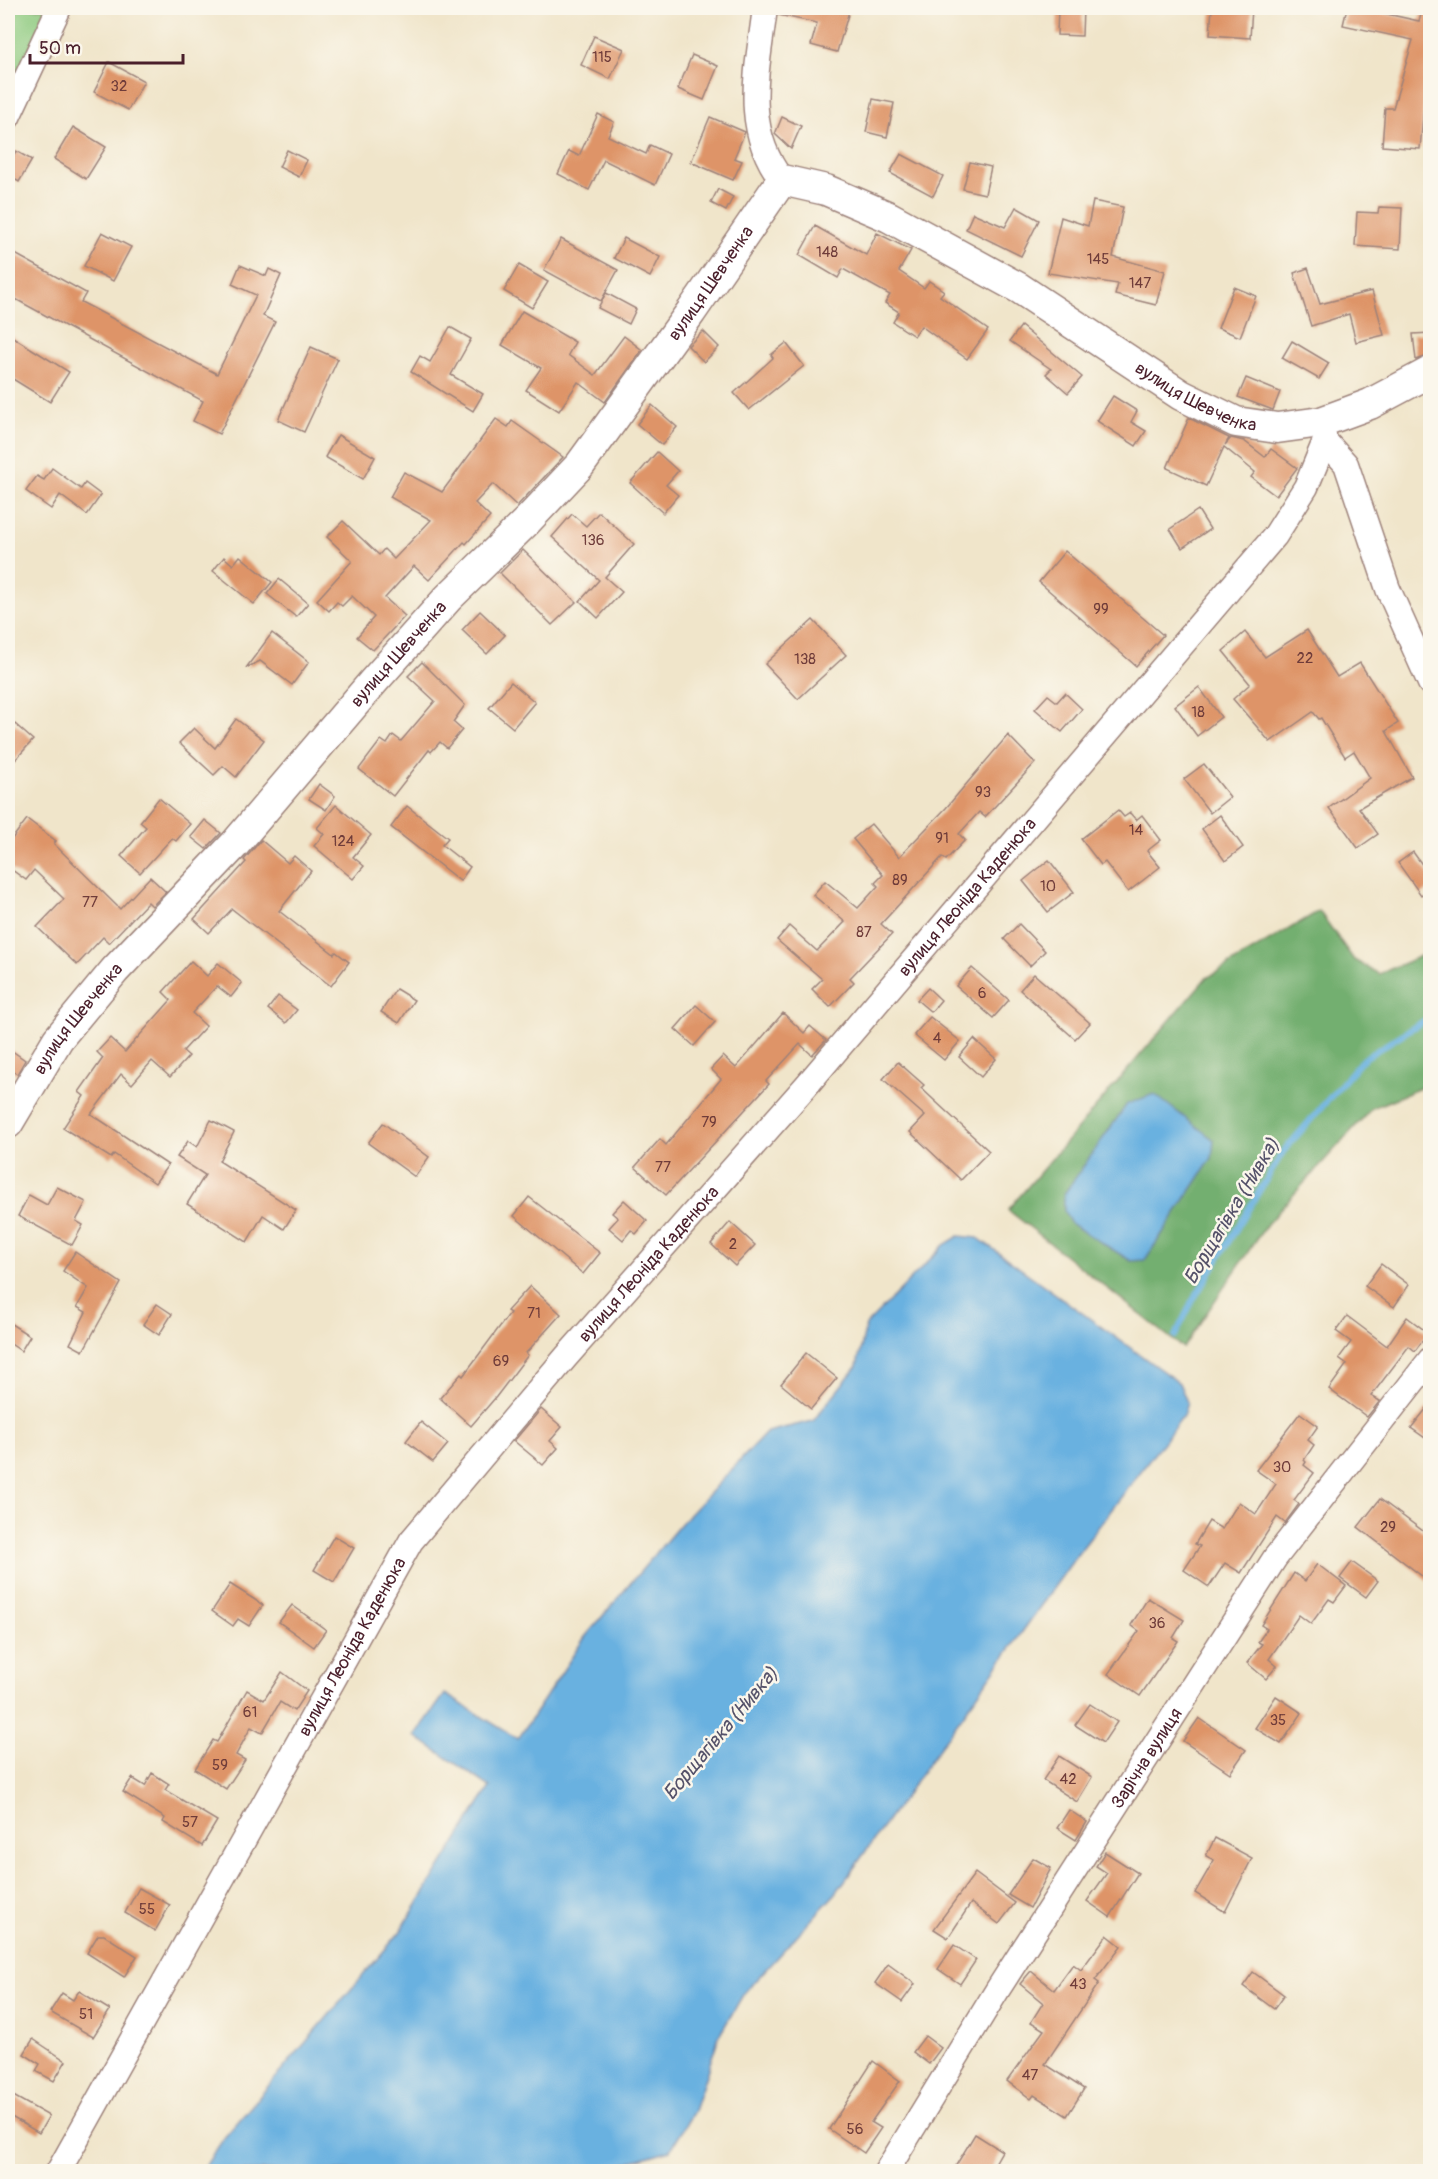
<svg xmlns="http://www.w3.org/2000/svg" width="1438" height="2179" font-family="Pangolin,sans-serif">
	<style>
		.green { fill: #8fcb81; stroke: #6c7556; stroke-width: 1.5 }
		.forest { fill: #73af6f; stroke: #5e674d; stroke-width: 1.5 }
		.water { fill: #69b1e0; stroke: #5a6886; stroke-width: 1.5 }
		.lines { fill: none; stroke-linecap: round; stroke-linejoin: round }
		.stream { stroke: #69b1e0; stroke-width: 6 }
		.building { fill: #de9467 }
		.minor-casing { stroke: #9d827a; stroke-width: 27 }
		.tertiary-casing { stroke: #9d827a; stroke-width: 33 }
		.minor { stroke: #fff; stroke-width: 24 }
		.tertiary { stroke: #fff; stroke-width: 30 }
		.labels { text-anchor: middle; stroke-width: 5; stroke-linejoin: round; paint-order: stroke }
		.number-label { font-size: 15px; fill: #6f3c3a }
		.street-label { font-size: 18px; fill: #4a1f2b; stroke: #fbf7ec }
		.water-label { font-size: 20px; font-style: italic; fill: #55526a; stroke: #fbf7ec }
	</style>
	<rect width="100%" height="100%" fill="#fbf7ec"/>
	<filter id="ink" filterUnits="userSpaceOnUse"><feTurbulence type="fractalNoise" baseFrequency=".0167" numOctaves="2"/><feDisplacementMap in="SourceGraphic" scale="12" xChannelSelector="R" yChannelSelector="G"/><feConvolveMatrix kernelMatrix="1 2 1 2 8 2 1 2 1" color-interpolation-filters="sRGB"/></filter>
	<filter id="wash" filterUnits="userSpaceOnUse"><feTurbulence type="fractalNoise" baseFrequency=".008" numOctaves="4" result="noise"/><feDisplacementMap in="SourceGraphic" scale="24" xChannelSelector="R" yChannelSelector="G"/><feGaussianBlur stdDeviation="1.35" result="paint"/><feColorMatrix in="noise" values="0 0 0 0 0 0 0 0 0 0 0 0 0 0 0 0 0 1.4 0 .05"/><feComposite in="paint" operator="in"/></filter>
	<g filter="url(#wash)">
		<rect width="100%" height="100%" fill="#f0e5ca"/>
		<polygon class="green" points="8,8 53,8 8,104"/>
		<polygon class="forest" points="1319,911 1354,960 1379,974 1430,952 1430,1084 1372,1108 1267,1224 1183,1348 1008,1210 1205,979"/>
		<g class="water">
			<polygon points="1154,1094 1214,1140 1212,1158 1145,1260 1131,1261 1071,1224 1064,1211 1064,1194 1127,1104"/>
			<polygon points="959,1236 978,1238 1179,1383 1187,1402 1183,1416 1077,1555 836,1893 744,1993 719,2036 694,2111 670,2150 596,2172 202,2171 224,2138 400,1932 490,1787 415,1736 445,1694 518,1739 585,1637 684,1520 767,1432 813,1421 857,1366 866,1325 944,1245"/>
		</g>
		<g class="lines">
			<polyline class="stream" points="1175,1336 1192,1302 1283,1152 1363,1059 1430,1017"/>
		</g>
		<g id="blocks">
			<g class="building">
				<polygon points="779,8 850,8 837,52 811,45 817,23 778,15"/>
				<polygon points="1058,8 1083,8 1082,36 1057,35"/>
				<polygon points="1212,8 1252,8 1250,38 1210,35"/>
				<polygon points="1347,8 1360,8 1419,21 1423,8 1431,8 1431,96 1425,95 1420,149 1382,146 1385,108 1393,108 1413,40 1343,25"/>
				<polygon points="594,36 624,49 610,79 581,65"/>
				<polygon points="692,55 718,66 704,100 678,89"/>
				<polygon points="109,62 144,81 128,110 94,92"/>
				<polygon points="873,99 894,103 887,137 866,132"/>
				<polygon points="598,114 614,122 608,136 646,154 650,145 669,154 655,185 604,160 589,190 558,174 569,151 579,156"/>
				<polygon points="710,117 745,132 734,158 742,161 733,180 691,162"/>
				<polygon points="782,117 801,126 791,149 775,134"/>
				<polygon points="73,127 106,147 86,179 54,159"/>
				<polygon points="287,150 307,160 299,177 279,167"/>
				<polygon points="16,151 32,160 19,182 8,175 8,165"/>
				<polygon points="901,154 943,176 933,196 890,173"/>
				<polygon points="970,162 991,167 985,194 963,189"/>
				<polygon points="718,189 733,197 726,211 711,203"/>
				<polygon points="1093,201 1123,207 1113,257 1165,271 1156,305 1115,295 1118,284 1048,273 1061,217 1088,226"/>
				<polygon points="1016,207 1039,220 1021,256 966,229 973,213 1005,227"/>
				<polygon points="1379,207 1402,208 1400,249 1355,246 1357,212 1378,213"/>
				<polygon points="815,226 866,255 877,233 911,250 899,271 924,288 929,281 944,291 940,296 988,330 967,359 921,326 914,336 893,322 899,312 885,303 890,295 843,269 838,278 799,255"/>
				<polygon points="102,232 131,247 113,281 84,266"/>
				<polygon points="624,238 660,257 650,277 614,258"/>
				<polygon points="561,239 618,270 601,301 544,270"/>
				<polygon points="8,250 86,293 81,302 217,374 256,295 232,284 240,265 266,276 269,269 281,275 263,316 275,322 219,434 193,421 203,401 8,295"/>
				<polygon points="519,265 548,282 532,308 504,291"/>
				<polygon points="1308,268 1320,304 1372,291 1384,335 1356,342 1349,314 1311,326 1294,273"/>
				<polygon points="1234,287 1256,296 1240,337 1218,328"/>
				<polygon points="606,293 636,309 629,324 598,308"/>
				<polygon points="522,311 575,342 568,355 595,375 624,336 642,350 605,402 578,382 559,411 526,390 541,368 502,345"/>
				<polygon points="1021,326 1082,377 1068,393 1046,374 1051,369 1010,341"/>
				<polygon points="450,327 471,339 451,375 483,394 473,411 411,372 420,356 430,362"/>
				<polygon points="703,331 719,347 704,362 688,346"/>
				<polygon points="1431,333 1431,355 1416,360 1413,334"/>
				<polygon points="8,334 69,372 50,402 8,376"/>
				<polygon points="1292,341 1329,363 1319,379 1282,358"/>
				<polygon points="786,343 804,366 749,410 734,393 773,358 771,355"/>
				<polygon points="311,347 338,359 304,432 278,420"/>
				<polygon points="1246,378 1280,392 1273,410 1238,397"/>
				<polygon points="1113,396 1137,411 1131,422 1146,431 1136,446 1097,421"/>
				<polygon points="652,405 677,427 662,445 637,424"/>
				<polygon points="1189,418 1229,438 1225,445 1231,438 1244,441 1265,457 1271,449 1297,468 1276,496 1251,477 1255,472 1224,447 1206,486 1167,468"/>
				<polygon points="496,419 508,427 512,421 563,457 517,506 493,484 475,503 490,517 466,544 464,542 429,580 414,566 385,598 405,616 373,650 357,637 374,617 352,596 342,606 337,602 329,611 317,600 352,561 327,537 343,521 379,555 384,549 394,559 431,520 390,497 404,472 442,492"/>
				<polygon points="338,435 375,457 363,479 325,457"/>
				<polygon points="657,452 678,471 666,485 678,495 663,513 630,483"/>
				<polygon points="52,468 81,489 85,483 101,495 87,515 60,495 51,509 26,491 37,476 44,480"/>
				<polygon points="1198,510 1210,529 1182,548 1170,529"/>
				<polygon points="599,512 634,544 605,577 622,592 598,618 580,601 599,580 552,537 572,514 586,526"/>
				<polygon points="523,550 576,602 552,625 500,573"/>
				<polygon points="1065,551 1163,635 1136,666 1039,582"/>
				<polygon points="240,556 272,582 254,604 213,571 224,557 233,565"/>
				<polygon points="279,579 308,603 296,617 267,594"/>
				<polygon points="480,611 505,635 487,654 462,630"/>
				<polygon points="813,620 846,655 798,699 765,664"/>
				<polygon points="1307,630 1337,677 1360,663 1398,723 1386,731 1412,777 1359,808 1378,834 1358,848 1329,808 1370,778 1354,751 1345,757 1321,718 1319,719 1313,712 1270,742 1233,699 1250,684 1223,651 1245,632 1265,657"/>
				<polygon points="272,633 309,662 292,685 260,661 246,668"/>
				<polygon points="422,662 465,705 453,722 462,730 447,748 440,742 431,752 429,750 393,796 359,769 381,740 387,744 393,735 401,741 435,701 408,676"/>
				<polygon points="511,682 535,702 513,728 489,708"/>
				<polygon points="1199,687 1221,717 1197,736 1175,706"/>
				<polygon points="1065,693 1082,709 1062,732 1035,709 1048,695 1057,702"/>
				<polygon points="236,719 264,740 236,777 223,766 214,775 179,743 194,728 215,748"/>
				<polygon points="15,724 33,740 8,768 8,732"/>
				<polygon points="1008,735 1035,763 985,817 979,812 959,834 965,840 946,860 942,857 881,924 892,934 850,978 854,982 830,1007 812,989 822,979 777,940 789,926 817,951 845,922 813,895 825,881 858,908 878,886 875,883 883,875 853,839 871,824 899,857 946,808"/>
				<polygon points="1204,764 1230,797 1210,813 1184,779"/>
				<polygon points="319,784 335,796 326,810 309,799"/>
				<polygon points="159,798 190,824 176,841 172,838 140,873 121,856 146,827 140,822"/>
				<polygon points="336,805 371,835 353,857 364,866 353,879 314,846 324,834 317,828"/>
				<polygon points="407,806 448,838 442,845 470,867 460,881 391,827"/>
				<polygon points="1118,810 1124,817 1130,813 1136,820 1142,815 1161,840 1147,851 1160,867 1128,892 1105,862 1101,865 1081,839"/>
				<polygon points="1220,815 1243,847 1225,861 1202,829"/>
				<polygon points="27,819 56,841 54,844 120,909 150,877 166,892 152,906 148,902 109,943 103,937 77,965 37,927 64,899 34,870 26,880 8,867 8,844"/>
				<polygon points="205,820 221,833 206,849 191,837"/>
				<polygon points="261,840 288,863 294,856 311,871 279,911 334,954 336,952 349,962 331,986 232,909 209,933 194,919 246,862 244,860"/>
				<polygon points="1413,852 1431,877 1431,887 1421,895 1398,863"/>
				<polygon points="1049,860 1074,892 1048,912 1023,881"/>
				<polygon points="1019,924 1045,951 1030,966 1004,939"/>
				<polygon points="191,961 207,976 218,963 242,983 231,997 217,986 192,1013 206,1026 183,1051 189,1056 170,1077 152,1061 132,1084 121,1074 91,1114 168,1165 155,1183 114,1154 111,1158 63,1128 84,1096 79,1092 103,1058 97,1052 110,1038 125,1052 171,1000 163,992"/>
				<polygon points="972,968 1009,1000 993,1018 956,986"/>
				<polygon points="1034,974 1090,1023 1075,1039 1020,990"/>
				<polygon points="928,988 941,1000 931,1012 917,1000"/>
				<polygon points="396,989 414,1000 399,1023 381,1012"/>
				<polygon points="278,996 297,1010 286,1023 268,1009"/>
				<polygon points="696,1005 715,1022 694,1046 675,1029"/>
				<polygon points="783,1013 804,1033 810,1026 826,1040 812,1055 800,1044 766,1081 769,1084 666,1195 635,1167 660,1139 666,1145 721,1079 711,1069 723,1056 736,1068"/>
				<polygon points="930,1017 960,1041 944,1060 914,1035"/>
				<polygon points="974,1039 996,1059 981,1077 959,1057"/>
				<polygon points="8,1048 25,1060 17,1074 8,1068"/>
				<polygon points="898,1062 924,1085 921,1088 989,1151 961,1180 910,1132 925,1116 883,1079"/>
				<polygon points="211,1120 234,1132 219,1161 296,1210 284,1229 263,1215 247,1242 187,1204 205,1175 177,1157 188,1141 197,1147"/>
				<polygon points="383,1123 429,1157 415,1177 368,1143"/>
				<polygon points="57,1187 86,1202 76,1221 83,1225 72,1245 18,1216 29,1195 47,1205"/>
				<polygon points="529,1197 600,1253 583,1274 514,1216"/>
				<polygon points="624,1200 647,1221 636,1234 631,1230 623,1240 609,1228 618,1218 612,1213"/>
				<polygon points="730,1222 755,1245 735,1266 711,1244"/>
				<polygon points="75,1252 121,1283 83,1351 70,1344 86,1312 77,1307 88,1288 63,1271"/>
				<polygon points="1381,1264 1409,1285 1394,1307 1365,1286"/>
				<polygon points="530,1286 561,1314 526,1353 528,1355 496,1397 471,1426 440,1398 461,1374 463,1376 510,1313 507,1311"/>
				<polygon points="157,1304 172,1314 159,1335 143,1324"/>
				<polygon points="1347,1316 1387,1346 1407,1317 1428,1333 1415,1351 1409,1346 1371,1396 1380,1401 1367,1417 1329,1389 1347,1364 1339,1358 1351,1342 1336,1331"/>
				<polygon points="8,1322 30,1336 21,1351 8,1342"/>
				<polygon points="806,1353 837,1378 811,1409 781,1384"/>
				<polygon points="1431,1403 1431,1442 1411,1428"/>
				<polygon points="541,1409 562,1427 550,1441 558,1448 543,1465 514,1441"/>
				<polygon points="1300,1413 1318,1426 1308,1440 1314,1445 1304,1460 1306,1462 1304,1465 1314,1473 1294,1500 1299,1504 1285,1523 1277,1517 1241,1573 1225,1563 1209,1587 1184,1570 1200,1546 1195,1544 1209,1521 1222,1529 1239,1502 1256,1514 1276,1484 1256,1470"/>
				<polygon points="421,1422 448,1444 433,1462 406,1441"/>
				<polygon points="1380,1499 1431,1537 1431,1583 1358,1527"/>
				<polygon points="334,1536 354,1548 334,1582 314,1570"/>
				<polygon points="1352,1562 1378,1581 1366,1597 1340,1578"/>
				<polygon points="1317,1564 1346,1586 1334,1602 1329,1599 1311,1624 1299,1615 1269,1659 1277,1666 1266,1679 1247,1663 1262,1644 1258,1642 1267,1629 1261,1625 1294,1573 1305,1581"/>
				<polygon points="230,1584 263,1605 249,1626 238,1619 233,1626 212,1611"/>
				<polygon points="1148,1598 1184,1620 1173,1638 1178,1641 1140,1696 1108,1674 1139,1631 1131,1625"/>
				<polygon points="292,1605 326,1630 314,1647 279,1622"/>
				<polygon points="282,1672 307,1691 294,1711 280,1702 262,1733 251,1727 236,1755 245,1760 226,1789 195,1769 213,1740 217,1742 247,1690 264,1700"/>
				<polygon points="1276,1696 1302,1713 1281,1744 1255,1728"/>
				<polygon points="1090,1704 1117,1722 1103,1743 1075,1725"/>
				<polygon points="1199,1718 1246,1750 1230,1773 1183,1741"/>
				<polygon points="1059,1756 1092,1777 1077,1802 1043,1780"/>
				<polygon points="152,1773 169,1784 165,1790 217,1821 202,1846 163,1822 165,1818 123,1792 132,1778 145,1786"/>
				<polygon points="1069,1810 1087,1822 1076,1840 1057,1828"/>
				<polygon points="1215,1838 1252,1858 1225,1912 1195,1893 1214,1860 1206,1856"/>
				<polygon points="1105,1852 1138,1873 1110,1917 1087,1901 1107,1873 1096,1866"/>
				<polygon points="1033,1858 1051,1868 1030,1908 1008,1895"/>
				<polygon points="975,1873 1015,1903 999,1924 971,1903 948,1938 934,1929"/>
				<polygon points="139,1888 170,1905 155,1931 125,1913"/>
				<polygon points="98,1935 104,1935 137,1956 124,1977 87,1953"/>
				<polygon points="1107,1935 1121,1946 1095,1980 1099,1983 1045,2064 1084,2089 1067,2116 1034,2095 1031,2099 1007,2081 1044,2030 1031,2022 1043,2003 1020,1984 1031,1971 1054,1990 1073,1964 1081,1970"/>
				<polygon points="954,1945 976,1960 960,1984 938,1969"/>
				<polygon points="888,1964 915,1984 902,2002 875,1983"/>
				<polygon points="1253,1972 1284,1995 1274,2009 1243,1986"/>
				<polygon points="79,1991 110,2010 93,2037 50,2012 62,1993 73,2000"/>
				<polygon points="925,2036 941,2048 929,2064 913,2052"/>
				<polygon points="33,2039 66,2061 54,2081 36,2071 40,2064 24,2054"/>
				<polygon points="873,2061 900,2081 871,2122 881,2128 864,2153 829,2129"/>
				<polygon points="8,2093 49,2116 39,2133 8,2115"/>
				<polygon points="975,2134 1002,2151 990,2172 952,2172"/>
			</g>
		</g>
	</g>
	<g filter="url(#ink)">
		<use href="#blocks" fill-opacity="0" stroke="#9d827a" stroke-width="1.5"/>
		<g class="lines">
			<g class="minor-casing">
				<g id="minor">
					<path d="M 765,8 C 758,68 741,127 782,180"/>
					<polyline points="8,117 59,8"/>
					<polyline points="1325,441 1346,464 1388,589 1430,683"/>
					<path id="s1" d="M 58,2172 L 411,1541 L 566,1357 L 806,1086 L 1275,536 L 1306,487 L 1325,441 L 1321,422"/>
					<path id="s2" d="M 886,2172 L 998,1989 L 1275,1558 L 1430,1360"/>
				</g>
			</g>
			<g class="tertiary-casing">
				<g id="tertiary">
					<path id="s3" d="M 8,1123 L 58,1039 L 115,970 L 235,844 L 373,682 L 448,598 L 527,521 L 580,465 L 691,312 L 782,180 L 826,190 L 889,217 L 1019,288 L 1181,395 L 1236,422 L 1277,428 L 1321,422 L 1370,404 L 1430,372"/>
				</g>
			</g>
			<use href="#minor" class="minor"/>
			<use href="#tertiary" class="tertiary"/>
		</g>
	</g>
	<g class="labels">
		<g class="number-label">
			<text x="602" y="62">115</text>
			<text x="119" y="91">32</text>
			<text x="827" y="257">148</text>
			<text x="1098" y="264">145</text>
			<text x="1140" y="288">147</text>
			<text x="593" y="545">136</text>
			<text x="1101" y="614">99</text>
			<text x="1305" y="663">22</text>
			<text x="805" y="664">138</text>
			<text x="1198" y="717">18</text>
			<text x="983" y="797">93</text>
			<text x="1136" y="835">14</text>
			<text x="942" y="843">91</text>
			<text x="343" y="846">124</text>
			<text x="900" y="885">89</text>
			<text x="1048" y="891">10</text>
			<text x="90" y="907">77</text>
			<text x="864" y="937">87</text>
			<text x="982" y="998">6</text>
			<text x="937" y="1043">4</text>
			<text x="709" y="1127">79</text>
			<text x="663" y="1172">77</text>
			<text x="733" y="1249">2</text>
			<text x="534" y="1318">71</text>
			<text x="501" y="1366">69</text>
			<text x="1282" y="1472">30</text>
			<text x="1388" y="1532">29</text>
			<text x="1157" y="1628">36</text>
			<text x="250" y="1717">61</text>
			<text x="1278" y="1725">35</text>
			<text x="220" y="1770">59</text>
			<text x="1068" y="1784">42</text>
			<text x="190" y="1827">57</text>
			<text x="147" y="1914">55</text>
			<text x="1078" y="1989">43</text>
			<text x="86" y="2019">51</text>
			<text x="1030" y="2080">47</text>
			<text x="855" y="2134">56</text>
		</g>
		<g class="street-label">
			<text dy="6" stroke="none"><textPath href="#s3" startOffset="1098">вулиця Шевченка</textPath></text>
			<text dy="6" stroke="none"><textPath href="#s3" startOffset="1694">вулиця Шевченка</textPath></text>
			<text dy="6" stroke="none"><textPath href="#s3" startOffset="612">вулиця Шевченка</textPath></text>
			<text dy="6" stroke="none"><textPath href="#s1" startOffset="1574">вулиця Леоніда Каденюка</textPath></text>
			<text dy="6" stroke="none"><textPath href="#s3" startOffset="126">вулиця Шевченка</textPath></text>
			<text dy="6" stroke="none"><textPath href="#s1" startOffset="1088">вулиця Леоніда Каденюка</textPath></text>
			<text dy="6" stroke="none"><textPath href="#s1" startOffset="602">вулиця Леоніда Каденюка</textPath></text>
			<text dy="6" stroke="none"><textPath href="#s2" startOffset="489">Зарічна вулиця</textPath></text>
		</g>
		<g class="water-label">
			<text transform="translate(1231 1211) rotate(-59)" y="7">Борщагівка (Нивка)</text>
			<text transform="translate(720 1733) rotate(-50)" y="7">Борщагівка (Нивка)</text>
		</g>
	</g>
	<rect width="1438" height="2179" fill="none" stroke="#fbf7ec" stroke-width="30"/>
	<path d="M30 54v9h153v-9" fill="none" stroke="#4a1f2b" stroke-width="3"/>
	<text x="39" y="54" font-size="18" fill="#4a1f2b" stroke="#fbf7ec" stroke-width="4.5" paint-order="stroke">50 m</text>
</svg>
